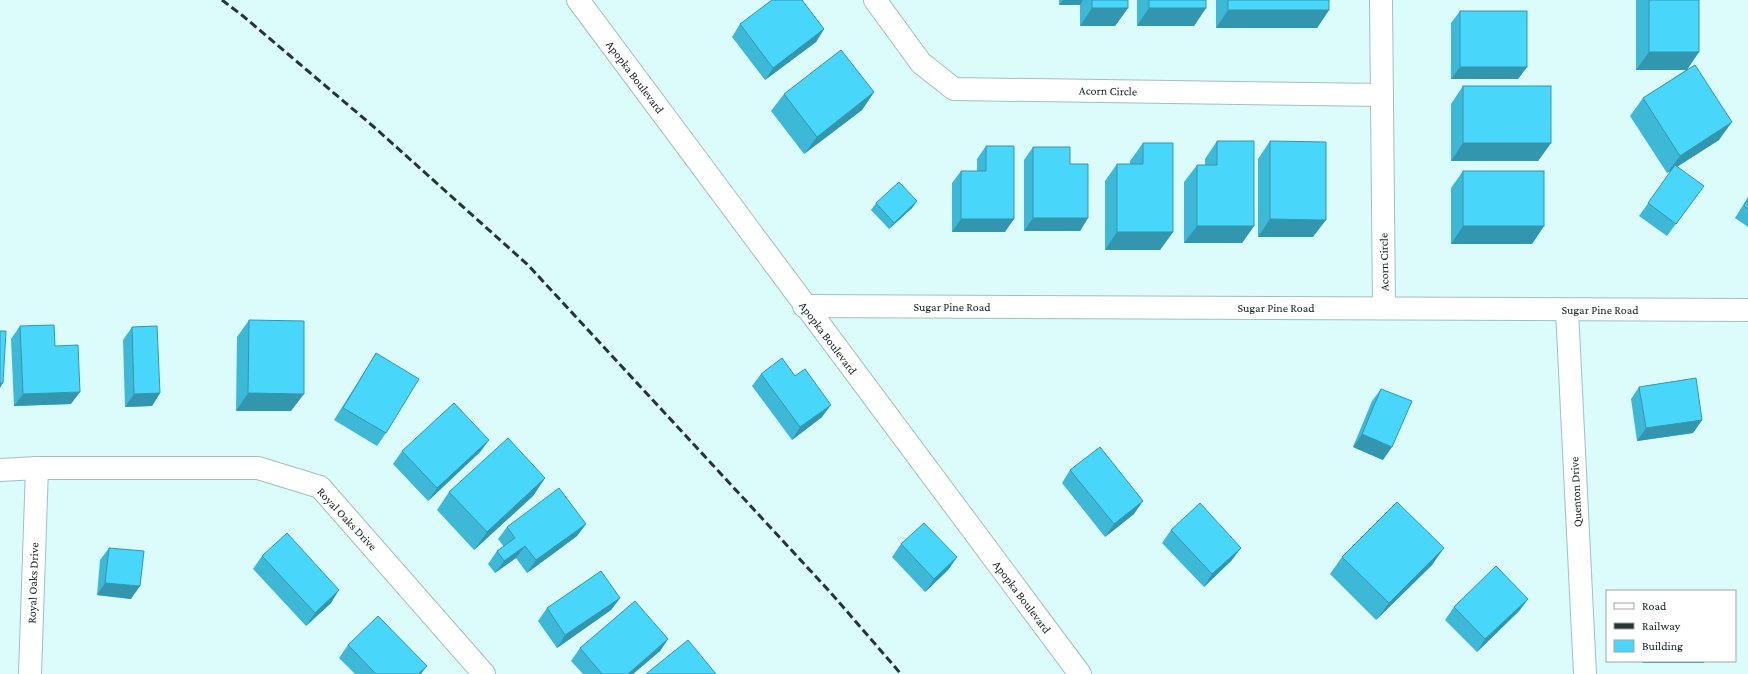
<svg xmlns="http://www.w3.org/2000/svg" width="1748" height="674" font-family="'Crimson Pro',serif">
	<style>
		.lines { fill: none; stroke-linecap: round; stroke-linejoin: round }
		.minor-casing { stroke: #a1bfbf; stroke-width: 24 }
		.minor { stroke: #fff; stroke-width: 22 }
		.rail { stroke: #273535; stroke-width: 3; stroke-dasharray: 8 4; stroke-linecap: butt }
		.wall { fill: #3eb8d7 }
		.shaded-wall { fill: #3296af }
		.building { fill: #48d6fa; stroke: #3296af }
		.labels { text-anchor: middle; stroke-width: 3; stroke-linejoin: round; paint-order: stroke }
		.street-label { font-size: 12px; fill: #131f1f; stroke: #fff }
	</style>
	<rect width="100%" height="100%" fill="#dcfcfc"/>
	<g class="lines">
		<g class="minor-casing">
			<g id="minor">
				<polyline points="578,0 1080,674"/>
				<polyline points="875,0 921,63 954,89 1382,95"/>
				<polyline points="1381,0 1384,308"/>
				<polyline points="804,306 1748,310"/>
				<polyline points="1567,310 1585,674"/>
				<polyline points="0,470 37,468 258,468 320,487 484,674"/>
				<polyline points="30,674 37,468"/>
			</g>
		</g>
		<use href="#minor" class="minor"/>
		<polyline class="rail" points="222,0 243,16 374,127 528,265 831,593 901,674"/>
	</g>
	<g class="wall">
		<polygon points="1059,0 1128,0 1128,8 1115,26 1080,26 1080,5 1059,5"/>
		<polygon points="1137,0 1206,0 1206,8 1194,26 1137,26"/>
		<polygon points="1216,0 1329,0 1329,10 1317,28 1216,28"/>
		<polygon points="1636,0 1699,0 1687,70 1719,140 1677,167 1695,198 1667,236 1639,216 1672,170 1667,173 1630,116 1643,98 1686,70 1636,70"/>
		<polygon points="1460,11 1527,67 1518,79 1451,79 1451,23"/>
		<polygon points="740,24 824,29 816,42 765,80 732,37"/>
		<polygon points="1463,86 1551,143 1538,161 1451,161 1451,104"/>
		<polygon points="874,92 862,110 804,154 771,111 784,94"/>
		<polygon points="1217,141 1254,226 1242,243 1184,243 1184,182 1197,165 1205,165 1205,159"/>
		<polygon points="1270,141 1313,237 1258,237 1258,159"/>
		<polygon points="1143,143 1173,232 1160,250 1105,250 1105,181 1117,164 1130,164 1130,161"/>
		<polygon points="986,146 1005,232 952,232 952,183 961,171 977,171 977,159"/>
		<polygon points="1033,147 1070,164 1088,218 1080,231 1024,231 1024,160"/>
		<polygon points="1463,171 1544,226 1532,244 1451,244 1451,188"/>
		<polygon points="1748,197 1748,227 1735,218"/>
		<polygon points="917,201 912,208 889,229 871,210 876,203"/>
		<polygon points="249,320 291,411 236,411 237,337"/>
		<polygon points="20,326 55,346 71,404 14,406 11,339"/>
		<polygon points="132,327 160,393 152,406 125,407 123,340"/>
		<polygon points="376,353 386,433 377,446 334,420 368,366"/>
		<polygon points="761,374 822,417 792,440 752,386"/>
		<polygon points="1639,387 1702,420 1693,433 1637,441 1631,399"/>
		<polygon points="1381,389 1383,460 1353,447 1372,401"/>
		<polygon points="489,440 480,452 428,501 393,464 402,451"/>
		<polygon points="1070,470 1134,514 1105,537 1062,483"/>
		<polygon points="545,478 533,496 474,550 437,510 449,492"/>
		<polygon points="586,524 577,536 527,573 516,558 495,573 488,564 497,551 504,547 498,539 507,527"/>
		<polygon points="1171,530 1232,560 1204,587 1162,543"/>
		<polygon points="901,544 957,557 948,570 925,592 892,557"/>
		<polygon points="109,548 131,599 97,595 100,560"/>
		<polygon points="262,556 331,603 306,626 253,569"/>
		<polygon points="1342,557 1432,565 1376,620 1330,574"/>
		<polygon points="620,598 611,610 557,648 538,621 547,608"/>
		<polygon points="1528,599 1519,611 1477,652 1445,620 1454,607"/>
		<polygon points="668,639 660,651 633,674 583,674 571,661 580,648"/>
		<polygon points="348,645 421,674 355,674 339,658"/>
	</g>
	<g class="shaded-wall">
		<polygon points="1063,0 1083,0 1080,5 1059,5"/>
		<polygon points="1092,8 1128,8 1115,26 1080,26"/>
		<polygon points="1149,8 1206,8 1194,26 1137,26"/>
		<polygon points="1228,10 1329,10 1317,28 1216,28"/>
		<polygon points="824,29 816,42 765,80 773,68"/>
		<polygon points="1649,52 1699,52 1687,70 1636,70"/>
		<polygon points="1460,67 1527,67 1518,79 1451,79"/>
		<polygon points="874,92 862,110 804,154 817,137"/>
		<polygon points="1732,122 1719,140 1667,173 1680,156"/>
		<polygon points="1463,143 1551,143 1538,161 1451,161"/>
		<polygon points="917,201 912,208 889,229 894,223"/>
		<polygon points="1033,218 1088,218 1080,231 1024,231"/>
		<polygon points="961,219 1014,219 1005,232 952,232"/>
		<polygon points="1270,219 1326,220 1313,237 1258,237"/>
		<polygon points="1197,226 1254,226 1242,243 1184,243"/>
		<polygon points="1463,226 1544,226 1532,244 1451,244"/>
		<polygon points="1117,232 1173,232 1160,250 1105,250"/>
		<polygon points="0,383 3,383 0,388"/>
		<polygon points="80,392 71,404 14,406 23,394"/>
		<polygon points="160,393 152,406 125,407 134,394"/>
		<polygon points="248,393 304,394 291,411 236,411"/>
		<polygon points="831,405 822,417 792,440 800,427"/>
		<polygon points="1702,420 1693,433 1637,441 1646,428"/>
		<polygon points="1362,434 1392,447 1383,460 1353,447"/>
		<polygon points="489,440 480,452 428,501 437,488"/>
		<polygon points="545,478 533,496 474,550 487,532"/>
		<polygon points="1143,501 1134,514 1105,537 1114,524"/>
		<polygon points="586,524 577,536 527,573 536,560"/>
		<polygon points="525,546 516,558 495,573 504,561"/>
		<polygon points="1241,548 1232,560 1204,587 1212,574"/>
		<polygon points="1444,548 1432,565 1376,620 1389,603"/>
		<polygon points="957,557 948,570 925,592 934,579"/>
		<polygon points="105,583 140,586 131,599 97,595"/>
		<polygon points="339,590 331,603 306,626 315,613"/>
		<polygon points="620,598 611,610 557,648 565,635"/>
		<polygon points="1528,599 1519,611 1477,652 1485,639"/>
		<polygon points="668,639 660,651 633,674 628,674"/>
		<polygon points="1643,661 1705,661 1704,663 1642,663"/>
		<polygon points="427,666 421,674 418,674"/>
	</g>
	<g class="building">
		<polygon points="772,0 802,0 824,29 773,68 740,24"/>
		<rect x="1092" y="0" width="36" height="8"/>
		<rect x="1149" y="0" width="57" height="8"/>
		<rect x="1228" y="0" width="101" height="10"/>
		<rect x="1649" y="0" width="50" height="52"/>
		<rect x="1460" y="11" width="67" height="56"/>
		<polygon points="841,50 874,92 817,137 784,94"/>
		<polygon points="1695,65 1732,122 1680,156 1643,98"/>
		<rect x="1463" y="86" width="88" height="57"/>
		<polygon points="1217,141 1254,141 1254,226 1197,226 1197,165 1217,165"/>
		<polygon points="1270,141 1326,142 1326,220 1270,219"/>
		<polygon points="1143,143 1173,143 1173,232 1117,232 1117,164 1143,164"/>
		<polygon points="986,146 1014,146 1014,219 961,219 961,171 986,171"/>
		<polygon points="1033,147 1070,147 1070,164 1088,164 1088,218 1033,218"/>
		<polygon points="1675,165 1704,186 1676,224 1648,203"/>
		<rect x="1463" y="171" width="81" height="55"/>
		<polygon points="899,182 917,201 894,223 876,203"/>
		<polygon points="1748,199 1748,209 1744,206"/>
		<polygon points="249,320 304,321 304,394 248,393"/>
		<polygon points="54,325 55,346 78,345 80,392 23,394 20,326"/>
		<polygon points="157,326 160,393 134,394 132,327"/>
		<polygon points="0,331 6,331 3,383 0,383"/>
		<polygon points="376,353 419,379 386,433 343,408"/>
		<polygon points="782,358 795,376 805,369 831,405 800,427 761,374"/>
		<polygon points="1696,378 1702,420 1646,428 1639,387"/>
		<polygon points="1381,389 1412,401 1392,447 1362,434"/>
		<polygon points="454,403 489,440 437,488 402,451"/>
		<polygon points="508,438 545,478 487,532 449,492"/>
		<polygon points="1100,447 1143,501 1114,524 1070,470"/>
		<polygon points="559,488 586,524 536,560 525,546 504,561 497,551 515,538 507,527"/>
		<polygon points="1397,502 1444,548 1389,603 1342,557"/>
		<polygon points="1200,503 1241,548 1212,574 1171,530"/>
		<polygon points="924,523 957,557 934,579 901,544"/>
		<polygon points="287,533 339,590 315,613 262,556"/>
		<polygon points="109,548 144,551 140,586 105,583"/>
		<polygon points="1496,566 1528,599 1485,639 1454,607"/>
		<polygon points="601,571 620,598 565,635 547,608"/>
		<polygon points="635,601 668,639 628,674 602,674 580,648"/>
		<polygon points="378,616 427,666 418,674 376,674 348,645"/>
		<polygon points="688,640 716,674 646,674"/>
	</g>
	<g class="labels">
		<g class="street-label">
			<text transform="translate(635 77) rotate(53)" y="4">Apopka Boulevard</text>
			<text transform="translate(1108 91) rotate(1)" y="4">Acorn Circle</text>
			<text transform="translate(1384 262) rotate(-91)" y="4">Acorn Circle</text>
			<text x="952" y="311">Sugar Pine Road</text>
			<text x="1276" y="312">Sugar Pine Road</text>
			<text x="1600" y="314">Sugar Pine Road</text>
			<text transform="translate(828 338) rotate(53)" y="4">Apopka Boulevard</text>
			<text transform="translate(1576 492) rotate(-93)" y="4">Quenton Drive</text>
			<text transform="translate(347 519) rotate(47)" y="4">Royal Oaks Drive</text>
			<text transform="translate(33 583) rotate(-88)" y="4">Royal Oaks Drive</text>
			<text transform="translate(1022 597) rotate(53)" y="4">Apopka Boulevard</text>
		</g>
	</g>
	<rect x="1606" y="590" width="130" height="72" fill="#ffffff" stroke="#a1a5a5"/>
	<rect x="1614" y="603" width="20" height="6" fill="#ffffff" stroke="#a1a5a5"/>
	<text x="1642" y="610" font-size="12" fill="#131f1f">Road</text>
	<rect x="1614" y="623" width="20" height="6" fill="#273535" stroke="#a1a5a5"/>
	<text x="1642" y="630" font-size="12" fill="#131f1f">Railway</text>
	<rect x="1614" y="640" width="20" height="12" fill="#48d6fa" stroke="#a1a5a5"/>
	<text x="1642" y="650" font-size="12" fill="#131f1f">Building</text>
</svg>
